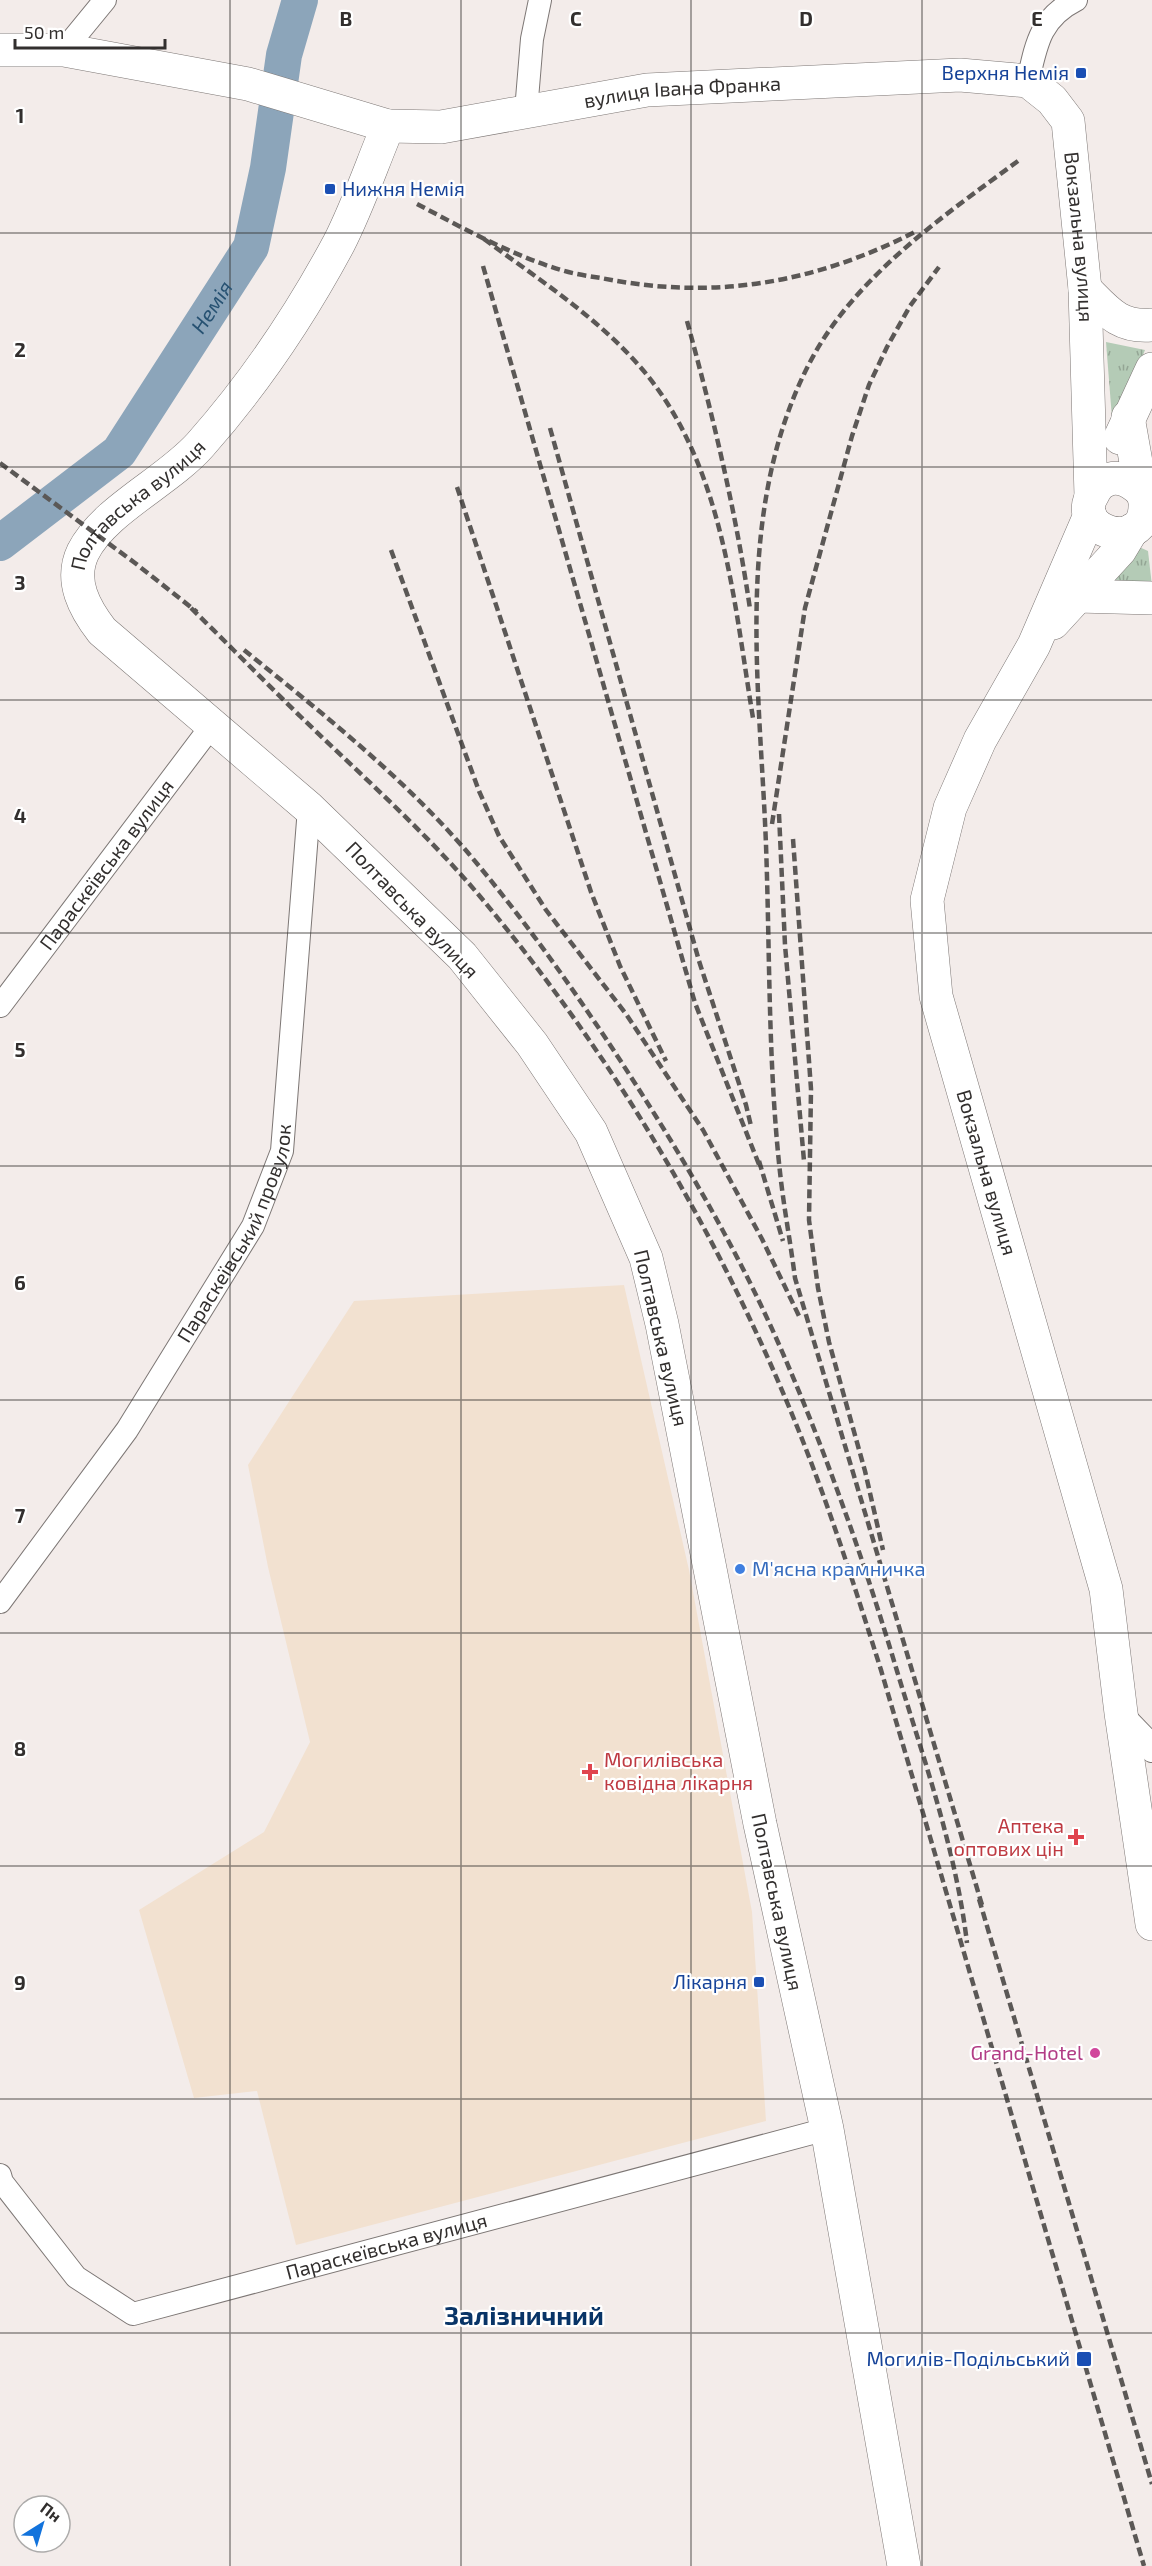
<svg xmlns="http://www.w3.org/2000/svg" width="1152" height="2566" font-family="'Exo 2',sans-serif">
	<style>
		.medical { fill: #f2e1d0 }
		.grass { fill: url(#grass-tufts) }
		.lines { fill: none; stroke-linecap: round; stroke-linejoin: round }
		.river { stroke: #8ca5ba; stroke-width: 36 }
		.minor-casing { stroke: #7d7775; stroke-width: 24 }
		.primary-casing { stroke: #7d7775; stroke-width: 34 }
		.trunk-casing { stroke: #7d7775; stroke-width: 34 }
		.minor { stroke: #fff; stroke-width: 22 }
		.primary { stroke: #fff; stroke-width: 33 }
		.trunk { stroke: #fff; stroke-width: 33 }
		.rail { stroke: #5b5856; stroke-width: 4.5; stroke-dasharray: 9 4.5; stroke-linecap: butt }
		.grid { fill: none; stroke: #322f2e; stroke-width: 1.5; stroke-opacity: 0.55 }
		.transit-dot { fill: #1a4fb4; stroke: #fff; stroke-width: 2 }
		.shop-dot { fill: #3f7fe0; stroke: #fff; stroke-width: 2 }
		.health-dot { fill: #e0444e; stroke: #fff; stroke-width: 2 }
		.hotel-dot { fill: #d1479c; stroke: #fff; stroke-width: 2 }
		.labels { text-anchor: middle; stroke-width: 4.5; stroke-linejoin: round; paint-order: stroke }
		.transit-label { font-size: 20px; fill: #164399; stroke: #fff; text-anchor: end }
		.street-label { font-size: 20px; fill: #322f2e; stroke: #fff }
		.shop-label { font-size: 20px; fill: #366cbe; stroke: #fff; text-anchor: start }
		.health-label { font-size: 20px; fill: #be3a42; stroke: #fff; text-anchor: start }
		.hotel-label { font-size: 20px; fill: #b23c85; stroke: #fff; text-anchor: end }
		.water-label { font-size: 21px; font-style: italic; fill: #275272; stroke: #fff }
		.district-label { font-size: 26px; font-weight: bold; fill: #083467; stroke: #fff }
		.grid-label { font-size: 20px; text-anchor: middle; font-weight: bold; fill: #322f2e; stroke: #fff; stroke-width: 4.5; stroke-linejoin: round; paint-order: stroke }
	</style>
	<defs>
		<pattern id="grass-tufts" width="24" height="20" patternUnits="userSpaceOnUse" patternTransform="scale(1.5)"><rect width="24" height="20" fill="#b4cbb6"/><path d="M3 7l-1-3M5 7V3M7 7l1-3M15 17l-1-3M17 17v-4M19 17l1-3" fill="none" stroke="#93a594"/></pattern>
	</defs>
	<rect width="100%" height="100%" fill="#f3ecea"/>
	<polygon class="medical" points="624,1285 689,1570 752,1912 766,2121 296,2245 257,2091 194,2098 139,1910 264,1832 310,1742 268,1567 248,1465 354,1301"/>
	<g class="grass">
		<polygon points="1106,342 1145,350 1113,431"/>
		<polygon points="1137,546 1148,551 1152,586 1103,582"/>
	</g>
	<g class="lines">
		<path class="river" id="s1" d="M 0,543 L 119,452 L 251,247 L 268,168 L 284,55 L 300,0"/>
		<g class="minor-casing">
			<g id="minor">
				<polyline points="64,50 105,0"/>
				<path d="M 1028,81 C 1036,45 1040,18 1076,0"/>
				<polyline points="526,111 532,39 540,0"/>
				<path id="s2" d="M 0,1006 L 213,724"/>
				<path id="s3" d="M 0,1602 L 127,1430 L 253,1226 L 282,1151 L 309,808"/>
				<polyline points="1121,1713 1146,1739 1152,1751"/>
				<path id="s4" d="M 0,2175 L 2,2182 L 76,2277 L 133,2314 L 827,2129"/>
			</g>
		</g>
		<g class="primary-casing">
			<g id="primary">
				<polyline points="0,50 64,50 248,84 388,126"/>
				<path id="s5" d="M 1090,515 L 1034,645 L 980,740 L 950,808 L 927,900 L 936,996 L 1106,1589 L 1121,1713 L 1152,1924"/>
				<polyline points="1077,596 1152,598"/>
				<polyline points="1053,623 1120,550 1132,530"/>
			</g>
		</g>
		<g class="trunk-casing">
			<g id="trunk">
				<path d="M 1085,289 C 1107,311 1119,328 1152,325"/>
				<path d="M 1128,417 C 1132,440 1136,463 1140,485 C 1142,493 1146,500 1145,507 C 1144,554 1069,531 1093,494 C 1096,487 1102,481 1110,479 C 1123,476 1133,483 1142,492"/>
				<polyline points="1120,438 1152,369"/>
				<path id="s6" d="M 904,2566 L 827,2129 L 760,1824 L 662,1324 L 646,1258 L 591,1132 L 532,1044 L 462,956 L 309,808 L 102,631 C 85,609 69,581 83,552 C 104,510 167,482 200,445 C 253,385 301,314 339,243 C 358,206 372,164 388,126 L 441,127 L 647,90 L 960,75 L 1028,81 L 1052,100 L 1068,121 L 1085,289 L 1091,496"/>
			</g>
		</g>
		<use href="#minor" class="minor"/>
		<use href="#primary" class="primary"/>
		<use href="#trunk" class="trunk"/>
		<g class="rail">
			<path d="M 417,204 C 463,228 511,255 561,270 C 574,274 588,276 601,278 C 715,301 815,283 917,231"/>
			<path d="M 484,239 C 541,281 603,321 647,375 C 724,470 734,603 753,718"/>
			<polyline points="483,266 695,1003 760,1167"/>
			<path d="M 687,321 C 713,416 736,512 750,609"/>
			<polyline points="550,428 699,961 746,1105 751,1126"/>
			<polyline points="0,463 135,563 197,612"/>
			<polyline points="457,487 591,892 620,966 666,1061"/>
			<polyline points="391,550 479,791 499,836 546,910 626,1014 703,1130 762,1239 800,1318"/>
			<path d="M 191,608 C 228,644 264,681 301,717 C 363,777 428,834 483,900 C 618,1062 727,1248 804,1444 C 833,1518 857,1594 881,1670 L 1144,2566"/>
			<path d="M 244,650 C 322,713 403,777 469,854 C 523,918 572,987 618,1057 C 680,1152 739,1251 784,1356 C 828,1458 865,1564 897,1671 C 924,1760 956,1850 967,1943"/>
			<polyline points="779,814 785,945 804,1161"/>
			<polyline points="772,824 805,608 852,436 869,385 887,347 910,306 939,267"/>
			<polyline points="793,839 811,1089 809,1220 818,1288 829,1342 865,1471 883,1550"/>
			<polyline points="759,1161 783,1241"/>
			<polyline points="979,1899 1152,2484"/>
			<path d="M 982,1905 L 795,1278 C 791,1246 785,1214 781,1181 C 768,1070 770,957 766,845 C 760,686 733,512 809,364 C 853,278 942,217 1018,161"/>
		</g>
	</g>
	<path class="grid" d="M 230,0 L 230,2566M 461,0 L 461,2566M 691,0 L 691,2566M 922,0 L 922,2566M 0,233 L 1152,233M 0,467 L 1152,467M 0,700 L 1152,700M 0,933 L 1152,933M 0,1166 L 1152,1166M 0,1400 L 1152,1400M 0,1633 L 1152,1633M 0,1866 L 1152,1866M 0,2099 L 1152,2099M 0,2333 L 1152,2333"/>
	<g class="transit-dot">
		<rect x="1075" y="67" width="12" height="12" rx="3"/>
		<rect x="324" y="183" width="12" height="12" rx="3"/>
		<rect x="753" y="1976" width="12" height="12" rx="3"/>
		<rect x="1076" y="2351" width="16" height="16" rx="3"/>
	</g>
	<circle class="shop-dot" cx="740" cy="1569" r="6"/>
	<g class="health-dot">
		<path d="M587 1763h6v6h6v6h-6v6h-6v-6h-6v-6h6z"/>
		<path d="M1073 1828h6v6h6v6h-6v6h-6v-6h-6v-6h6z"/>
	</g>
	<circle class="hotel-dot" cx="1095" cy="2053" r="6"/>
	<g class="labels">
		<g class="transit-label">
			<text x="1069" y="80">Верхня Немія</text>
			<text x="342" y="196" text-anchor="start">Нижня Немія</text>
			<text x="747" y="1989">Лікарня</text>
			<text x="1070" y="2366">Могилів-Подільський</text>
		</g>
		<g class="street-label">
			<text dy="7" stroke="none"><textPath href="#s6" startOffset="3090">вулиця Івана Франка</textPath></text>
			<text dy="7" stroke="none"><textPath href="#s6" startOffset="3610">Вокзальна вулиця</textPath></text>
			<text dy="7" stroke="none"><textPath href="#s6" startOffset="2332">Полтавська вулиця</textPath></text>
			<text dy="7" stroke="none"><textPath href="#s2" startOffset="177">Параскеївська вулиця</textPath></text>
			<text transform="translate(412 910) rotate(46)" y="7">Полтавська вулиця</text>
			<text dy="7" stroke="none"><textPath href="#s5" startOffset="700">Вокзальна вулиця</textPath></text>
			<text dy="7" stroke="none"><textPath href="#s3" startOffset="440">Параскеївський провулок</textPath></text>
			<text transform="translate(661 1338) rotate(77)" y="7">Полтавська вулиця</text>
			<text transform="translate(777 1902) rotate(78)" y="7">Полтавська вулиця</text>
			<text dy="7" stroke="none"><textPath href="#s4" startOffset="458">Параскеївська вулиця</textPath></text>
		</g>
		<g class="shop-label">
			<text x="752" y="1576">М'ясна крамничка</text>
		</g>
		<g class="health-label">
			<text x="604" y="1767">Могилівська<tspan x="604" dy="23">ковідна лікарня</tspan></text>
			<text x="1064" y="1833" text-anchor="end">Аптека<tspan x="1064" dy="23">оптових цін</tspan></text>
		</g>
		<g class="hotel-label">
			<text x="1083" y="2060">Grand-Hotel</text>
		</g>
		<g class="water-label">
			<text dy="7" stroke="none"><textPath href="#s1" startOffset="322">Немія</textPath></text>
		</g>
		<g class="district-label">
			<text x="524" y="2325">Залізничний</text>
		</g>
	</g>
	<g class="grid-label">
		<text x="346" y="26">B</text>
		<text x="576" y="26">C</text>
		<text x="806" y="26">D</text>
		<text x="1037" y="26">E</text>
		<text x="20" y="123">1</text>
		<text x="20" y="357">2</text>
		<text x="20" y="590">3</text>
		<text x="20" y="823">4</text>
		<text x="20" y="1057">5</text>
		<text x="20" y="1290">6</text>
		<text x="20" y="1523">7</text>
		<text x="20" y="1756">8</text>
		<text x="20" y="1990">9</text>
	</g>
	<g transform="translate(42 2524) rotate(37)"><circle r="28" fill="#ffffff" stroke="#adacab" stroke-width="1.5"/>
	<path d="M0-4.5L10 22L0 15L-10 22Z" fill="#1273dc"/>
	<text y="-9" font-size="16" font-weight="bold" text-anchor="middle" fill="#322f2e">Пн</text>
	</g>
	<path d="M15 39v9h150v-9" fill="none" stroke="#322f2e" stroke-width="3"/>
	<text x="24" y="39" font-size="18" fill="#322f2e" stroke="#ffffff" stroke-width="4.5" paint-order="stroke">50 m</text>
</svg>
